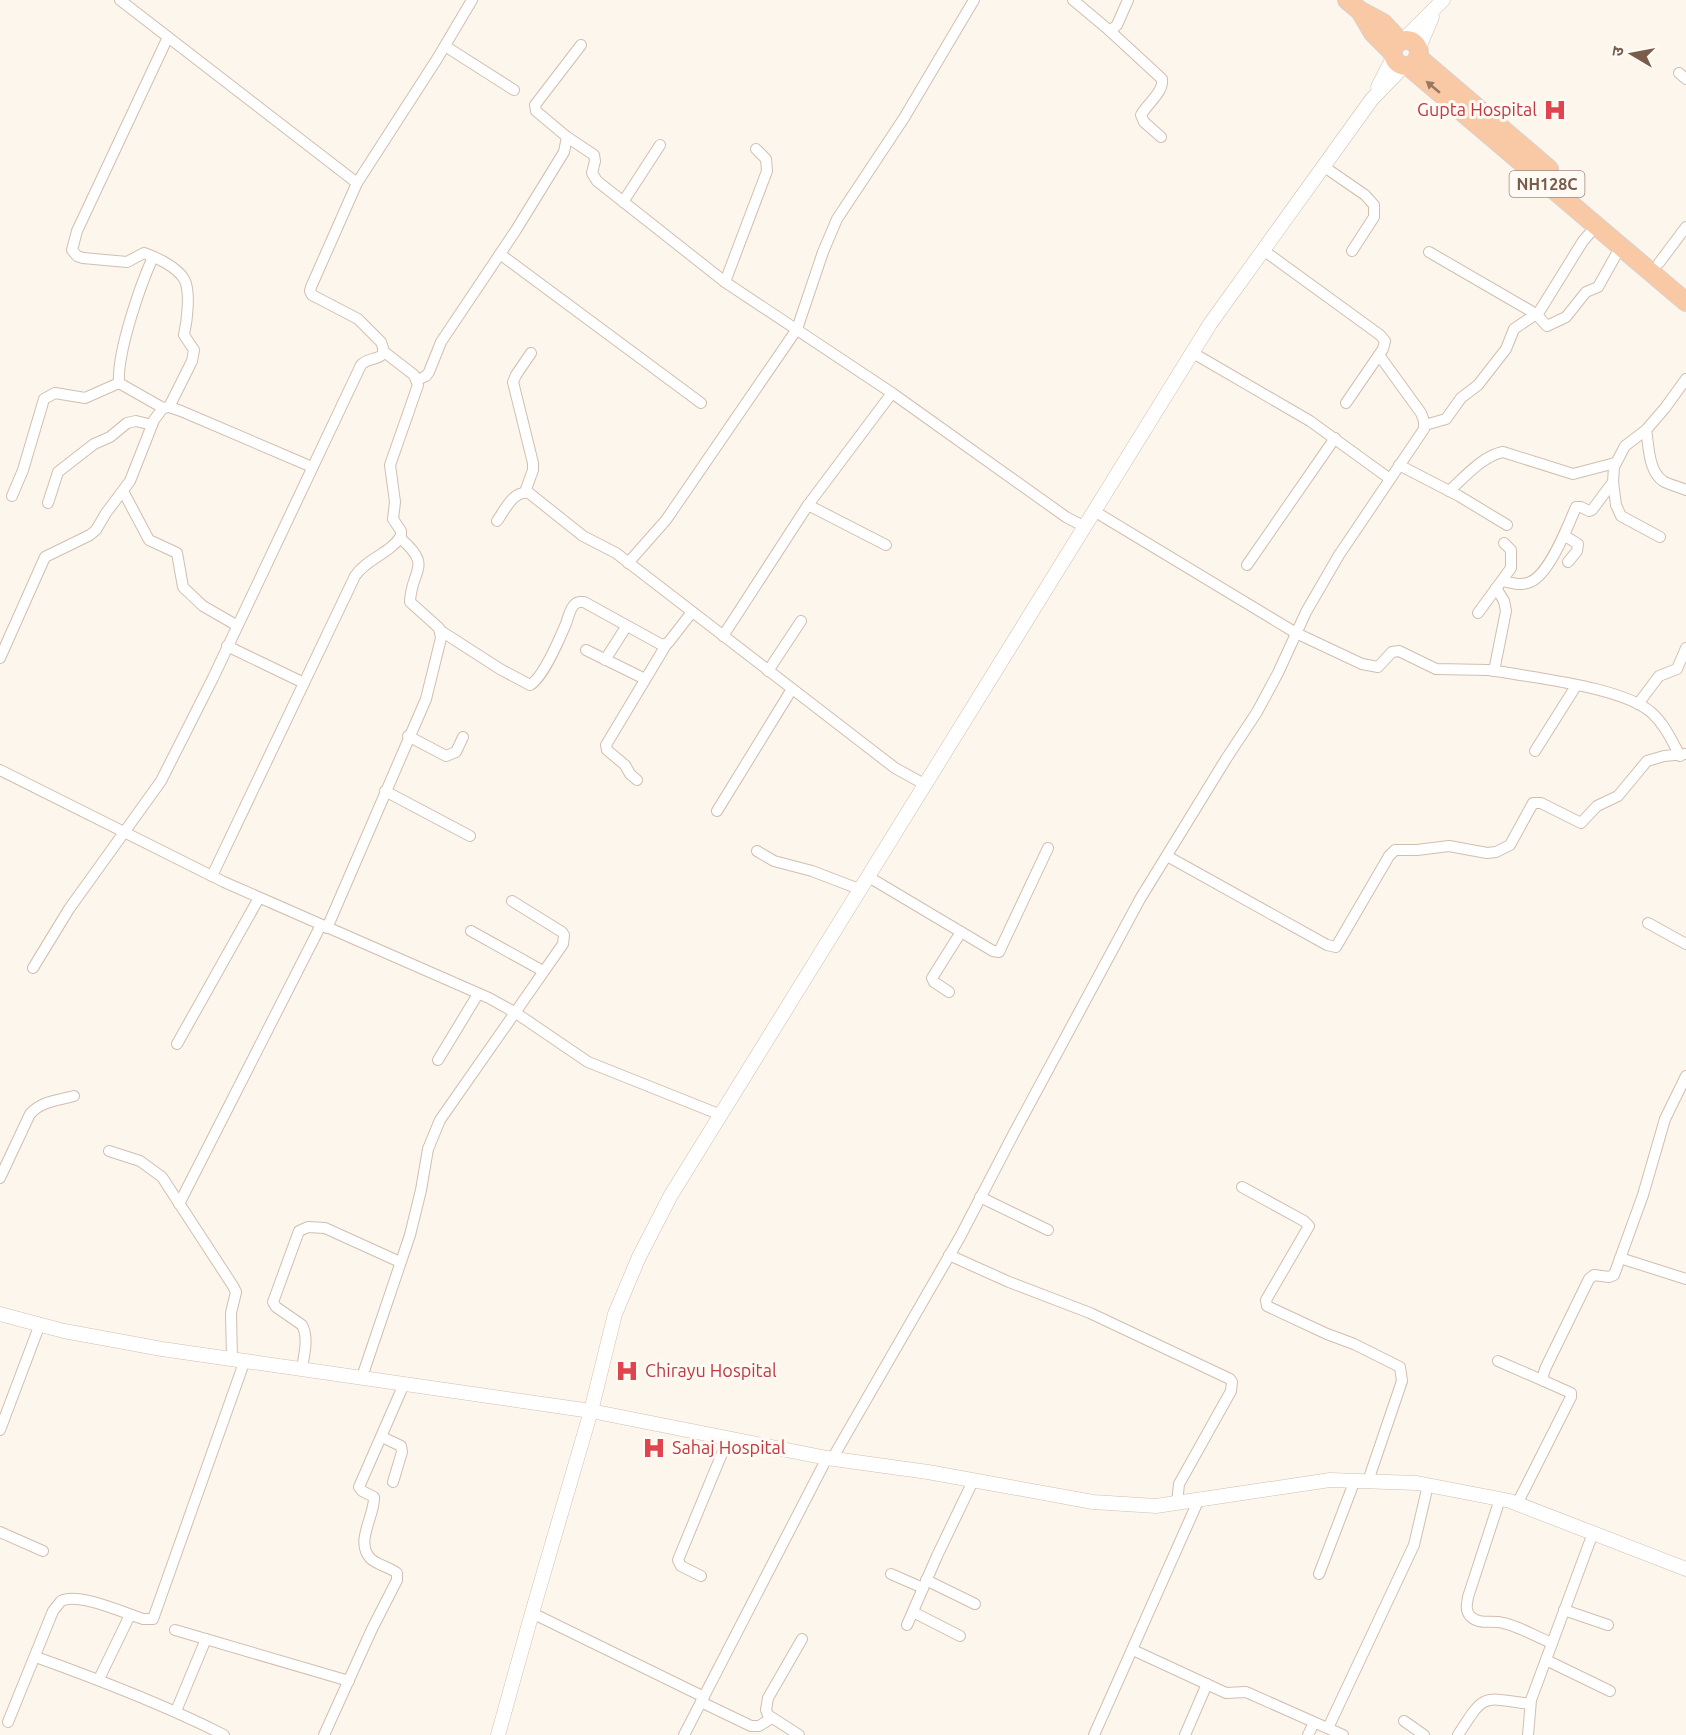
<svg xmlns="http://www.w3.org/2000/svg" width="1686" height="1735" font-family="Ubuntu,'Noto Sans Devanagari',sans-serif">
	<style>
		.lines { fill: none; stroke-linecap: round; stroke-linejoin: round }
		.minor-casing { stroke: #d1beb0; stroke-width: 12 }
		.tertiary-casing { stroke: #d1beb0; stroke-width: 15 }
		.trunk-casing { stroke: #dad1cd; stroke-width: 20 }
		.minor { stroke: #fff; stroke-width: 10 }
		.tertiary { stroke: #fff; stroke-width: 14 }
		.trunk { stroke: #f9c8a4; stroke-width: 18 }
		.oneway { fill: #9a7763 }
		.labels { text-anchor: middle; stroke-width: 6; stroke-linejoin: round; paint-order: stroke }
		.shield { fill: #fffaf3; stroke: #a28b7f; stroke-width: 1.5 }
		.shield-label { font-size: 16px; font-weight: bold; fill: #7a5c4d }
		.health-label { font-size: 18px; fill: #be3a42; stroke: #fffaf3; text-anchor: start }
	</style>
	<rect width="100%" height="100%" fill="#fdf6ec"/>
	<g class="lines">
		<g class="minor-casing">
			<g id="minor">
				<polyline points="120,0 357,183"/>
				<polyline points="1073,0 1110,31 1117,25 1128,0"/>
				<path d="M 1110,31 L 1162,79 C 1164,92 1147,104 1141,115 L 1144,122 L 1161,137"/>
				<path d="M 168,37 L 77,231 L 72,250 L 77,256 L 83,258 L 127,262 L 144,253 C 156,257 177,267 184,279 C 191,291 187,321 184,335 L 194,350 L 192,361 L 169,407"/>
				<polyline points="445,46 514,90"/>
				<polyline points="1679,73 1686,79"/>
				<polyline points="567,137 594,155 595,161 592,173 597,181 725,282 892,393 1066,517 1085,527"/>
				<polyline points="1323,166 1365,195 1374,205 1374,217 1352,251"/>
				<polyline points="623,202 660,145"/>
				<polyline points="1263,250 1380,335 1385,341 1383,349 1346,403"/>
				<polyline points="1429,252 1536,314 1547,326 1566,317 1586,292 1598,287 1621,246"/>
				<polyline points="500,254 701,403"/>
				<path d="M 153,257 C 140,286 117,352 119,383 L 163,408"/>
				<polyline points="1659,263 1686,227"/>
				<polyline points="725,282 767,171 766,159 756,149"/>
				<polyline points="1193,353 1310,421 1390,479"/>
				<polyline points="417,380 426,376 429,372 441,342 516,230 564,152 567,137 536,111 535,105 581,45"/>
				<polyline points="1425,425 1446,419 1461,398 1478,385 1506,349 1514,329 1539,312 1583,241 1596,226"/>
				<path d="M 1646,430 C 1649,445 1648,471 1663,481 C 1670,485 1679,487 1686,490"/>
				<polyline points="1399,465 1459,496 1507,525"/>
				<polyline points="123,491 149,540 177,553 183,587 203,606 236,625"/>
				<path d="M 1449,491 C 1464,478 1482,456 1503,452 L 1573,474 L 1615,463"/>
				<polyline points="525,492 533,470 533,463 513,382 516,375 531,353"/>
				<polyline points="12,496 23,470 44,399 55,393 85,398 119,383"/>
				<polyline points="48,503 58,472 94,444 110,437 127,423 136,421 152,425"/>
				<polyline points="808,505 886,545"/>
				<path d="M 1094,511 L 1296,633 L 1362,664 L 1378,667 L 1392,652 L 1399,651 L 1436,669 L 1488,670 L 1503,672 C 1541,679 1624,688 1652,713 C 1665,725 1672,741 1680,756"/>
				<path d="M 497,521 C 505,510 513,490 529,493 L 583,536 L 616,553 L 895,768 L 924,784"/>
				<polyline points="1565,536 1578,544 1577,551 1568,562"/>
				<polyline points="1660,537 1621,516 1616,505 1613,482 1614,467 1625,446 1646,430 1665,408 1686,379"/>
				<polyline points="628,563 666,520 797,329 823,252 837,219 904,118 974,0"/>
				<polyline points="1247,565 1335,438"/>
				<path d="M 1502,581 C 1512,583 1521,586 1530,582 C 1549,575 1568,526 1576,507 L 1581,507 L 1589,511 L 1592,510 L 1613,482"/>
				<polyline points="1478,613 1511,568 1511,550 1504,543"/>
				<path d="M 441,631 L 500,669 L 530,685 C 543,678 559,640 565,626 C 568,620 569,609 575,604 C 578,601 580,602 584,602 L 662,645 L 668,643 L 692,612"/>
				<polyline points="723,636 808,505 892,393"/>
				<polyline points="227,646 304,683"/>
				<polyline points="586,650 645,679"/>
				<polyline points="0,658 45,557 90,535 96,530 106,513 130,481 154,420 163,408 169,407 181,411 312,467"/>
				<polyline points="605,660 626,627"/>
				<polyline points="768,671 801,621"/>
				<polyline points="1494,671 1506,611 1504,601 1496,588"/>
				<polyline points="1638,704 1659,676 1677,669 1686,648"/>
				<polyline points="408,736 446,756 456,752 463,737"/>
				<polyline points="1535,751 1576,686"/>
				<polyline points="0,770 224,882 489,998 516,1013 588,1062 721,1115"/>
				<polyline points="637,780 630,774 625,765 607,750 606,745 666,645"/>
				<polyline points="385,791 470,836"/>
				<polyline points="717,811 792,689"/>
				<polyline points="757,851 774,861 812,871 859,889"/>
				<polyline points="1167,856 1327,945 1336,947 1389,856 1395,850 1417,850 1449,846 1487,853 1496,852 1510,845 1533,803 1541,803 1581,823 1597,806 1618,796 1647,761 1664,756 1686,754"/>
				<path d="M 212,876 L 355,576 C 367,558 390,554 401,536 L 401,531 L 393,519 L 395,502 L 390,465 L 418,385 L 414,375 L 383,351"/>
				<polyline points="867,876 993,951 999,952 1048,848"/>
				<polyline points="1648,923 1686,944"/>
				<path d="M 327,928 L 426,699 L 441,638 L 439,628 L 410,602 C 411,569 434,567 400,538"/>
				<polyline points="471,931 543,971"/>
				<path d="M 33,968 L 69,909 L 161,781 L 213,678 L 361,365 C 369,355 390,363 381,342 L 358,319 L 312,295 L 310,291 L 311,287 L 357,183 L 437,59 L 472,0"/>
				<polyline points="949,992 934,982 932,978 961,932"/>
				<polyline points="177,1044 259,898"/>
				<polyline points="438,1060 478,994"/>
				<polyline points="109,1151 140,1161 162,1177 233,1286 236,1292 231,1313 232,1358"/>
				<path d="M 0,1178 L 30,1114 C 41,1101 59,1100 74,1096"/>
				<polyline points="1242,1187 1304,1221 1309,1226 1266,1300 1267,1306 1327,1334 1354,1344 1400,1367 1402,1381 1368,1481"/>
				<polyline points="980,1197 1048,1230"/>
				<polyline points="179,1204 321,925"/>
				<polyline points="949,1255 1009,1282 1090,1313 1230,1379 1232,1382 1231,1391 1179,1484 1177,1503"/>
				<polyline points="1620,1258 1686,1279"/>
				<polyline points="1498,1361 1544,1381"/>
				<path d="M 302,1369 C 304,1354 309,1338 302,1325 L 276,1307 L 273,1302 L 299,1231 L 308,1227 L 325,1228 L 400,1262"/>
				<polyline points="362,1377 410,1235 421,1190 428,1149 440,1120 563,944 564,935 562,932 512,901"/>
				<polyline points="0,1430 40,1324"/>
				<polyline points="382,1437 401,1446 402,1452 393,1482"/>
				<polyline points="832,1459 960,1237 1014,1133 1140,899 1226,759 1257,712 1278,673 1306,612 1339,555 1424,429 1424,421 1421,413 1379,355"/>
				<path d="M 1500,1499 L 1468,1597 C 1467,1604 1465,1610 1470,1616 C 1479,1625 1491,1620 1503,1623 C 1519,1626 1536,1637 1552,1643"/>
				<polyline points="1517,1504 1571,1397 1571,1393 1544,1381 1543,1376 1545,1369 1589,1279 1594,1275 1609,1277 1614,1275 1643,1195 1665,1119 1686,1076"/>
				<polyline points="0,1532 43,1551"/>
				<polyline points="891,1574 923,1588"/>
				<polyline points="1319,1574 1355,1480"/>
				<polyline points="701,1576 681,1566 678,1560 728,1439"/>
				<polyline points="926,1580 975,1604"/>
				<polyline points="1564,1610 1608,1625"/>
				<polyline points="913,1612 960,1636"/>
				<polyline points="532,1613 704,1697"/>
				<polyline points="907,1625 937,1556 973,1481"/>
				<polyline points="175,1630 349,1681"/>
				<polyline points="1133,1650 1226,1693 1246,1692 1343,1735"/>
				<path d="M 36,1657 C 100,1680 163,1704 224,1735"/>
				<polyline points="1546,1660 1610,1691"/>
				<polyline points="99,1679 130,1615"/>
				<polyline points="701,1702 751,1726 759,1726 772,1718"/>
				<polyline points="176,1711 206,1639"/>
				<polyline points="1404,1721 1424,1735"/>
				<path d="M 8,1722 L 53,1611 L 61,1601 C 79,1592 124,1613 143,1619 L 153,1619 L 245,1360"/>
				<polyline points="1328,1728 1414,1545 1428,1485"/>
				<path d="M 324,1735 L 372,1629 L 397,1580 L 397,1573 C 389,1567 378,1565 371,1559 C 354,1542 375,1516 374,1497 L 362,1491 L 359,1487 L 404,1384"/>
				<polyline points="684,1735 827,1458"/>
				<polyline points="799,1735 768,1715 766,1710 768,1698 802,1639"/>
				<polyline points="1094,1735 1199,1499"/>
				<polyline points="1185,1735 1207,1684"/>
				<polyline points="1308,1735 1314,1723"/>
				<path d="M 1458,1735 C 1485,1693 1481,1697 1530,1704"/>
				<polyline points="1528,1735 1531,1700 1593,1533"/>
			</g>
		</g>
		<g class="tertiary-casing">
			<g id="tertiary">
				<polyline points="1403,40 1443,0"/>
				<polyline points="1418,50 1432,17"/>
				<polyline points="1378,87 1393,58"/>
				<polyline points="0,1314 64,1331 162,1349 591,1411 827,1458 928,1472 1093,1502 1156,1506 1330,1480 1417,1483 1510,1501 1686,1569"/>
				<polyline points="498,1735 532,1613 591,1411 615,1314 639,1257 671,1195 1210,324 1372,99 1404,66"/>
			</g>
		</g>
		<g class="trunk-casing">
			<g id="trunk">
				<polyline points="1347,0 1359,10 1383,23 1400,41"/>
				<polyline points="1360,11 1373,33 1393,53"/>
				<circle cx="1406" cy="53" r="13"/>
				<polyline points="1418,57 1549,169"/>
				<polyline points="1408,66 1686,302"/>
			</g>
		</g>
		<use href="#minor" class="minor"/>
		<use href="#tertiary" class="tertiary"/>
		<use href="#trunk" class="trunk"/>
	</g>
	<defs><path id="oneway-solid" d="M-6-.8H1V-3.2L6.5 0L1 3.2V.8H-6Z" transform="scale(1.5)"/></defs>
	<use class="oneway" href="#oneway-solid" transform="translate(1433 87) rotate(-140)"/>
	<defs>
		<g id="hospital-bare" transform="scale(1.8)"><path d="M-5-5h3v3.5h4V-5h3V5h-3V1.5h-4V5h-3Z" fill="#e0444e" stroke="#fffaf3" stroke-width="2.5" paint-order="stroke"/></g>
	</defs>
	<g fill-rule="evenodd">
		<use href="#hospital-bare" x="1555" y="110"/>
		<use href="#hospital-bare" x="627" y="1371"/>
		<use href="#hospital-bare" x="654" y="1448"/>
	</g>
	<g class="labels">
		<rect class="shield" x="1509.5" y="171" width="75" height="26" rx="4.5"/>
		<g class="shield-label">
			<text x="1547" y="190">NH128C</text>
		</g>
		<g class="health-label">
			<text x="1537" y="116" text-anchor="end">Gupta Hospital</text>
			<text x="645" y="1377">Chirayu Hospital</text>
			<text x="672" y="1454">Sahaj Hospital</text>
		</g>
	</g>
	<g transform="translate(1632 54) rotate(280)" stroke="#fffaf3" stroke-width="4.5" paint-order="stroke">
	<path d="M0-4.5L10 22L0 15L-10 22Z" fill="#7a5c4d"/>
	<text y="-9" font-size="16" font-weight="bold" text-anchor="middle" fill="#7a5c4d">उ</text>
	</g>
</svg>
